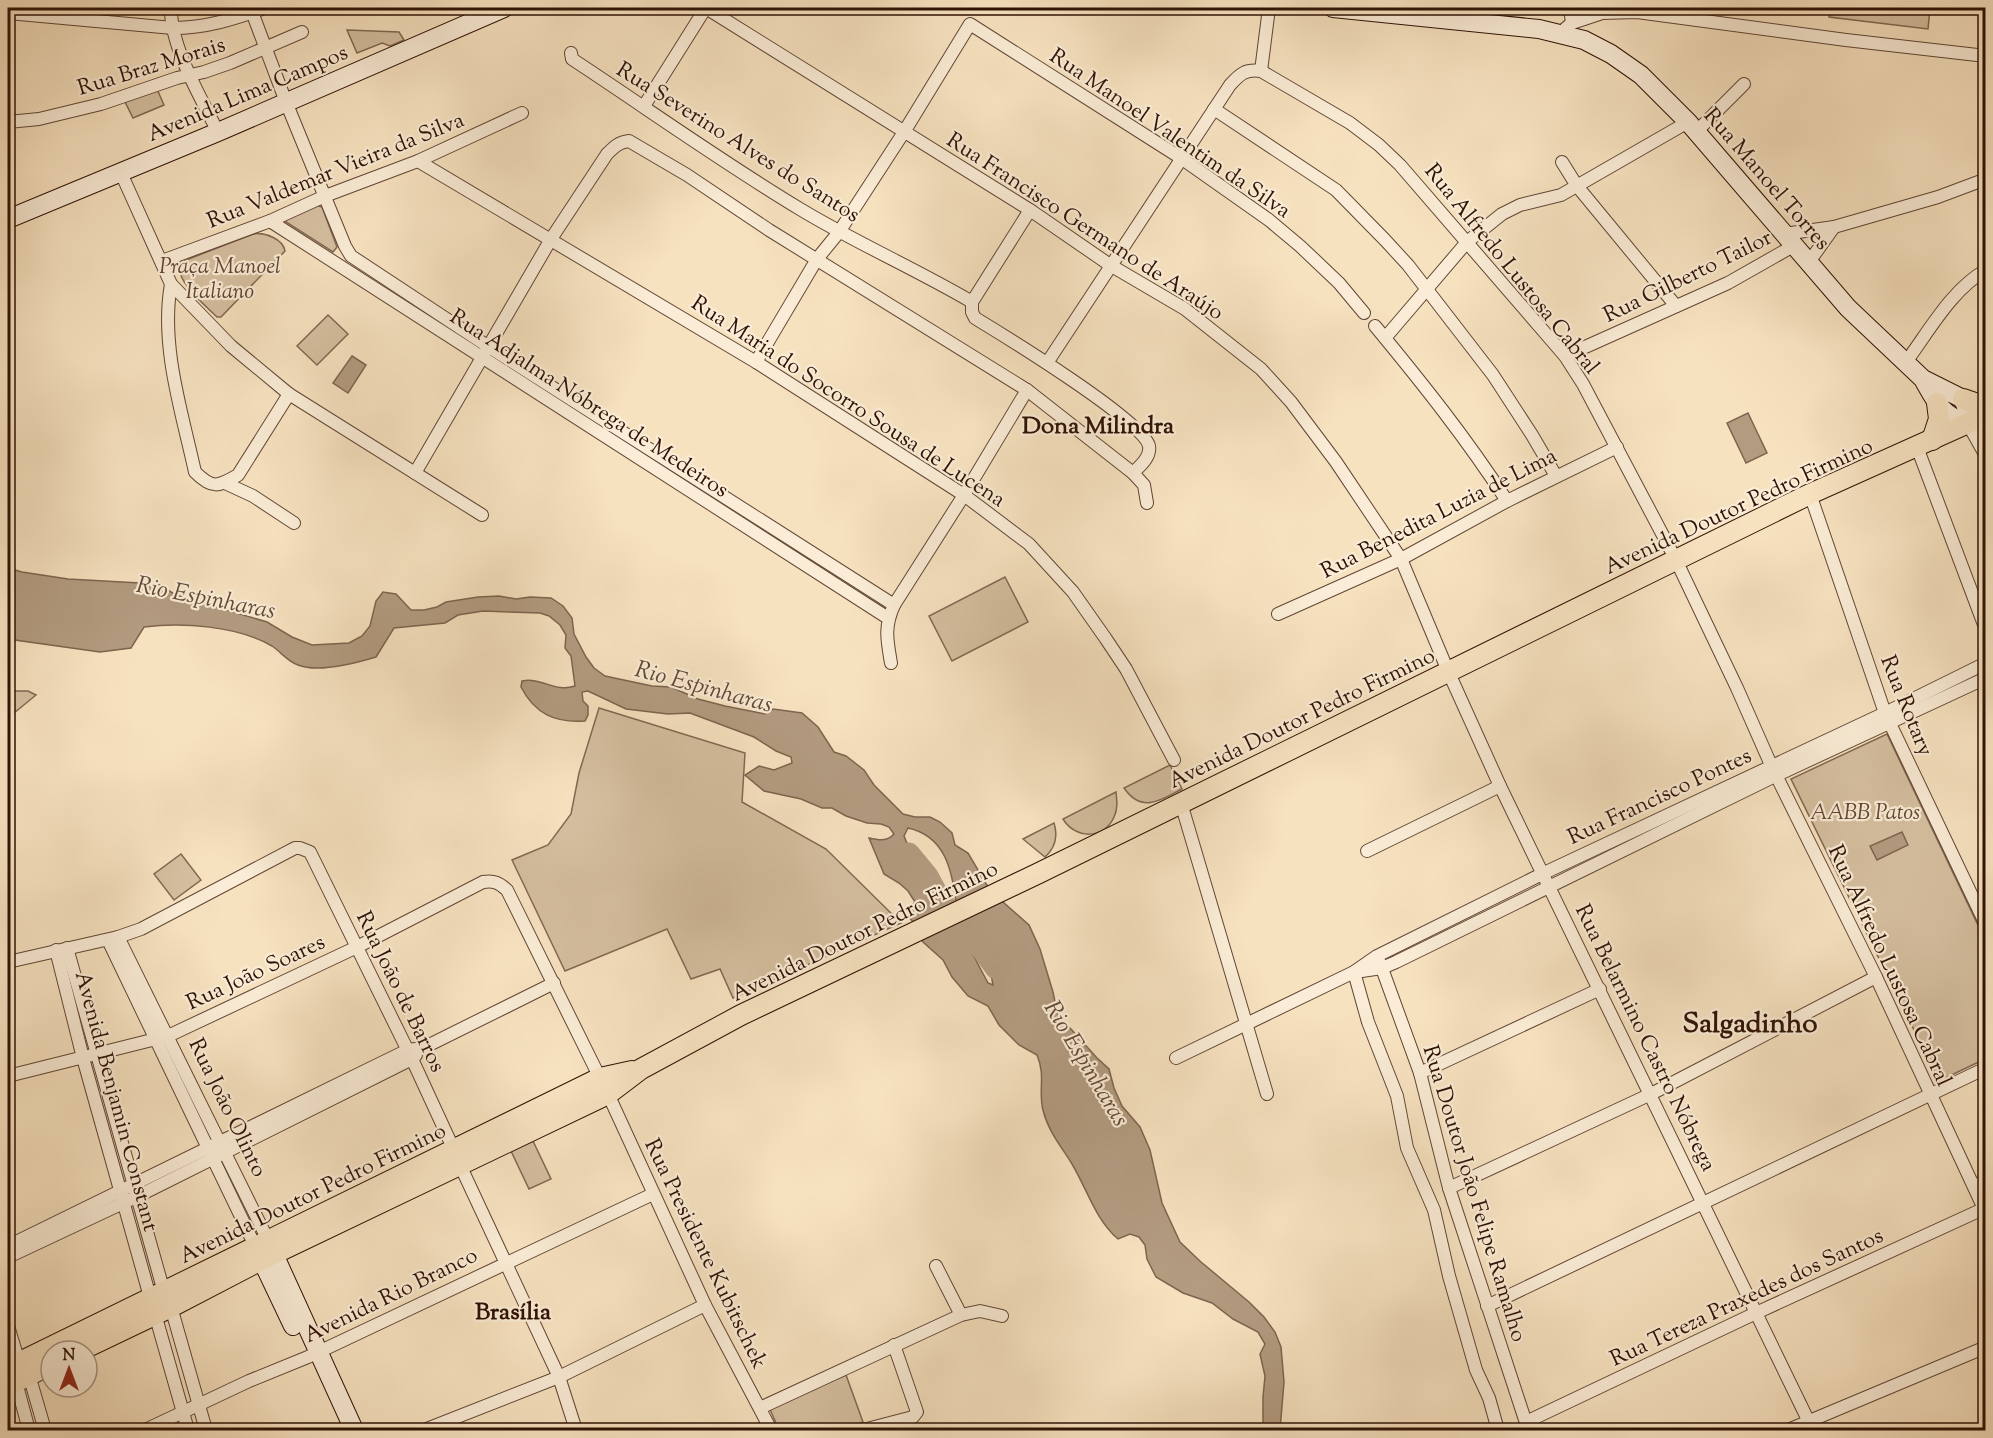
<svg xmlns="http://www.w3.org/2000/svg" width="1993" height="1438" font-family="'Sorts Mill Goudy',serif">
	<style>
		.green { fill: #d5bfa0; stroke: #826852; stroke-width: 1.5 }
		.water { fill: #b39b80; stroke: #7e644f; stroke-width: 1.5 }
		.lines { fill: none; stroke-linecap: round; stroke-linejoin: round }
		.river { stroke: #b39b80; stroke-width: 21 }
		.street-casing { stroke: #614634; stroke-width: 14 }
		.secondary-casing { stroke: #2f1205; stroke-width: 20 }
		.primary-casing { stroke: #2f1205; stroke-width: 22 }
		.street { stroke: #faecd6; stroke-width: 12 }
		.secondary { stroke: #faecd6; stroke-width: 18 }
		.primary { stroke: #f7e2c0; stroke-width: 20 }
		.labels { text-anchor: middle; stroke-width: 4.5; stroke-linejoin: round; paint-order: stroke }
		.street-label { font-size: 22px; fill: #2f1205; stroke: #faecd6 }
		.park-label { font-size: 22px; font-style: italic; fill: #614634; stroke: #faecd6 }
		.neighbourhood-label { font-size: 24px; font-weight: bold; fill: #2f1205; stroke: #faecd6 }
		.water-label { font-size: 24px; font-style: italic; fill: #644936; stroke: #faecd6 }
		.district-label { font-size: 28px; font-weight: bold; fill: #2f1205; stroke: #faecd6 }
	</style>
	<rect width="100%" height="100%" fill="#f7e2c0"/>
	<filter id="stains"><feTurbulence type="fractalNoise" baseFrequency=".00333" numOctaves="4"/><feColorMatrix values="0 0 0 0 .2 0 0 0 0 .09 0 0 0 0 .02 0 0 0 .5 -.17"/></filter>
	<radialGradient id="worn" r=".72"><stop offset=".6" stop-color="#630" stop-opacity="0"/><stop offset="1" stop-color="#630" stop-opacity=".3"/></radialGradient>
	<g class="green">
		<polygon points="1830,8 1930,8 1928,29 1829,17"/>
		<polygon points="347,30 399,32 404,40 390,46 382,43 357,53"/>
		<polygon points="157,89 164,105 133,118 125,102"/>
		<polygon points="316,205 322,207 337,247 333,252 286,222 287,217"/>
		<path d="M 253,234 C 265,232 283,239 285,251 L 221,317 L 217,317 C 206,306 172,279 181,262 Z"/>
		<polygon points="328,315 348,334 317,365 297,346"/>
		<polygon points="1005,577 1028,622 952,661 929,616"/>
		<polygon points="8,691 28,691 36,695 8,718"/>
		<polygon points="599,708 745,753 742,802 826,849 901,923 733,998 720,969 691,979 667,929 565,971 512,860 548,845 571,814 579,773"/>
		<polygon points="1887,734 1985,940 1985,1059 1939,1081 1791,779"/>
		<path d="M 1170,765 L 1182,789 C 1161,800 1142,814 1124,788 Z"/>
		<path d="M 1116,792 C 1117,801 1118,809 1114,817 C 1104,840 1075,839 1063,819 Z"/>
		<path d="M 1054,823 C 1058,836 1055,848 1045,857 L 1023,839 Z"/>
		<polygon points="181,854 201,880 174,900 154,874"/>
		<polygon points="533,1141 551,1179 529,1189 511,1151"/>
		<polygon points="846,1375 863,1422 838,1430 779,1430 769,1407"/>
	</g>
	<g class="water">
		<polygon points="352,356 366,365 348,393 333,383"/>
		<polygon points="1748,413 1767,453 1746,463 1727,423"/>
		<path d="M 8,568 L 22,572 L 68,579 L 158,584 L 176,595 L 267,622 L 292,637 L 312,645 L 349,643 L 362,636 L 370,626 L 376,601 L 383,592 L 396,594 L 411,610 L 424,610 L 437,607 L 446,602 L 478,597 L 499,596 L 516,599 L 530,597 L 551,598 L 563,606 L 572,618 L 574,634 L 586,657 L 594,668 L 605,676 L 652,686 L 671,687 L 698,699 L 725,706 L 765,714 L 773,709 L 802,713 L 818,727 L 834,752 L 846,756 L 864,770 L 874,785 L 903,814 L 915,817 L 930,817 L 940,822 L 952,833 L 955,845 L 968,853 L 988,887 L 956,902 C 952,870 945,836 908,828 L 904,836 L 909,848 L 922,864 L 945,909 L 914,923 L 908,916 L 907,911 L 915,902 L 908,891 L 899,883 L 884,874 L 869,838 C 878,840 887,842 894,834 L 889,827 L 881,824 L 867,823 L 846,816 L 832,808 L 822,808 L 801,799 L 764,791 L 745,775 L 759,766 L 774,770 L 792,763 L 791,757 L 776,751 L 754,737 L 690,713 L 668,714 L 626,709 L 588,691 L 582,692 L 583,701 L 588,706 L 588,715 L 585,721 C 555,723 535,714 521,687 L 522,681 C 542,677 555,693 575,686 L 571,656 L 565,648 L 566,635 L 560,625 L 549,616 L 540,613 L 483,611 L 458,615 L 445,623 L 394,628 L 376,657 C 356,663 318,673 298,665 C 287,661 281,652 272,646 C 238,626 182,622 144,627 L 131,648 L 100,652 L 8,639 Z"/>
		<polygon points="1902,832 1908,845 1877,860 1870,846"/>
		<path d="M 995,895 L 1029,925 L 1040,949 L 1053,992 L 1057,1012 L 1061,1021 L 1071,1029 L 1097,1058 L 1109,1069 L 1114,1088 L 1122,1106 L 1140,1127 L 1150,1150 L 1162,1203 L 1180,1242 L 1201,1262 L 1249,1302 L 1264,1317 L 1275,1332 L 1281,1347 L 1284,1382 L 1280,1430 L 1263,1430 L 1263,1397 L 1265,1376 L 1260,1354 L 1265,1344 L 1258,1332 L 1233,1319 L 1212,1303 L 1183,1293 L 1156,1277 L 1147,1259 L 1145,1245 L 1139,1237 L 1130,1234 L 1118,1239 C 1095,1219 1087,1189 1072,1164 C 1061,1146 1048,1131 1043,1110 C 1038,1090 1046,1076 1037,1055 L 1019,1045 L 999,1025 L 988,1006 L 968,996 L 952,977 L 943,960 L 923,942 L 917,931 L 949,917 L 955,928 L 962,934 L 988,983 L 993,985 L 990,969 L 959,912 Z"/>
	</g>
	<g class="lines">
		<polyline class="river" points="909,853 928,876 942,902 954,913 996,969"/>
		<g class="street-casing">
			<g id="street">
				<path d="M 171,8 C 170,46 201,98 218,132"/>
				<polyline points="706,8 1030,210 1110,265 1185,309 1261,369 1291,402 1336,462 1401,559 1448,671 1500,786 1809,1422"/>
				<polyline points="1570,8 1572,23"/>
				<polyline points="252,12 286,102 345,246 351,256 489,347 894,605"/>
				<path d="M 8,13 L 173,28 C 206,28 234,19 265,8"/>
				<polyline points="1560,33 1572,23 1602,13 1637,12 1846,40 1986,56"/>
				<path d="M 571,53 L 572,59 C 648,109 722,162 800,209 C 856,243 916,269 972,302"/>
				<polyline points="1261,71 1269,8"/>
				<polyline points="644,106 705,9"/>
				<polyline points="1214,109 1336,190 1385,240 1408,265 1493,375 1532,435 1556,476"/>
				<polyline points="8,122 39,119 101,104 177,78 204,72 230,63 302,32"/>
				<polyline points="1697,131 1744,84"/>
				<polyline points="418,161 756,362 964,495 1029,544 1073,592 1106,639 1126,669 1174,760"/>
				<polyline points="1562,162 1577,186 1676,306"/>
				<polyline points="121,173 171,284 231,346 289,394 482,515"/>
				<path d="M 1030,210 L 972,302 L 972,312 L 975,318 C 1003,335 1145,422 1149,446 C 1151,457 1140,466 1133,473"/>
				<polyline points="270,221 888,618"/>
				<polyline points="1784,234 1834,227 1938,197 1986,179"/>
				<polyline points="162,261 270,221 325,196 418,161 522,113"/>
				<polyline points="1809,262 1834,227"/>
				<path d="M 171,284 C 160,346 182,412 195,472 C 212,489 218,487 238,475 L 289,394"/>
				<path d="M 1375,326 C 1423,384 1466,438 1507,501"/>
				<polyline points="1385,338 1467,242 1502,214 1520,205 1561,195 1688,122"/>
				<polyline points="1565,356 1728,283 1795,245"/>
				<polyline points="756,362 817,259 839,232 904,132 970,24 1181,158 1269,220 1300,246 1339,283 1364,313"/>
				<path d="M 1906,362 C 1929,331 1952,289 1986,270"/>
				<path d="M 1047,363 L 1230,85 C 1240,74 1245,69 1261,71 L 1350,123 L 1379,145 L 1400,165 L 1565,356 L 1583,384 L 1676,560 L 1737,688 L 1771,765 L 1876,977 L 1986,1213"/>
				<polyline points="1968,424 1986,456"/>
				<polyline points="1917,447 1986,630"/>
				<path d="M 415,473 L 551,239 L 607,154 C 614,147 619,142 629,141 L 687,175 L 769,230 L 1027,390 L 1133,473 L 1144,485 L 1147,503"/>
				<polyline points="225,483 253,496 294,523"/>
				<polyline points="1810,494 1885,713 1986,925"/>
				<polyline points="1278,614 1401,559 1507,501 1617,447"/>
				<path d="M 891,663 C 887,640 884,627 894,605 L 964,495 L 1027,390"/>
				<polyline points="1181,803 1267,1094"/>
				<polyline points="1367,851 1500,786"/>
				<polyline points="118,937 268,1240"/>
				<polyline points="108,940 255,1246"/>
				<polyline points="67,948 164,1292"/>
				<polyline points="56,950 83,1058 150,1297"/>
				<polyline points="8,962 118,937 141,929 295,848 300,848 310,852 412,1059 454,1150"/>
				<polyline points="1380,963 1420,1073 1449,1188 1528,1429"/>
				<polyline points="1354,972 1368,1022 1397,1096 1407,1148 1434,1210 1449,1276 1476,1370 1489,1398 1498,1430"/>
				<polyline points="1355,972 1382,968 1396,962 1777,775 1986,678"/>
				<polyline points="1176,1058 1354,972 1377,956 1544,873 1885,713 1986,663"/>
				<polyline points="1420,1073 1600,989"/>
				<path d="M 8,1076 L 168,1036 L 357,947 L 483,882 C 494,880 499,883 507,890 L 600,1078"/>
				<polyline points="608,1094 705,1305 771,1430"/>
				<polyline points="460,1165 559,1377 576,1430"/>
				<polyline points="1974,1186 1986,1181"/>
				<polyline points="1449,1188 1651,1094 1876,977"/>
				<polyline points="8,1246 369,1069 408,1050 423,1048 554,983"/>
				<polyline points="8,1257 138,1196 412,1059 416,1055"/>
				<polyline points="936,1266 961,1315"/>
				<polyline points="1487,1306 1986,1068"/>
				<polyline points="171,1307 206,1430"/>
				<polyline points="155,1314 188,1430"/>
				<polyline points="8,1326 19,1362"/>
				<polyline points="29,1375 45,1430"/>
				<polyline points="16,1382 29,1430"/>
				<polyline points="760,1408 961,1315 980,1311 1002,1316"/>
				<polyline points="1526,1422 1756,1313 1983,1209"/>
				<polyline points="145,1430 249,1381 308,1357 653,1194"/>
				<polyline points="424,1430 559,1377 705,1305"/>
				<polyline points="863,1430 913,1417 917,1412 894,1345"/>
				<polyline points="1788,1430 1986,1347"/>
			</g>
		</g>
		<g class="secondary-casing">
			<g id="secondary">
				<path d="M 1333,8 L 1539,29 L 1584,40 L 1611,54 L 1641,75 L 1688,122 L 1848,308 L 1923,379 L 1963,399 L 1967,409 L 1968,424 C 1941,415 1936,402 1923,379"/>
				<polyline points="8,219 218,132 504,8"/>
				<polyline points="268,1241 354,1430"/>
				<polyline points="256,1248 293,1326"/>
			</g>
		</g>
		<g class="primary-casing">
			<g id="primary">
				<polyline points="1963,399 1986,407"/>
				<polyline points="1932,440 1939,419 1937,403"/>
				<polyline points="79,1351 171,1307 261,1260 608,1094 641,1069 741,1015 1039,873 1810,494 1986,415"/>
				<polyline points="8,1368 600,1078 632,1071"/>
				<polyline points="8,1386 51,1364"/>
			</g>
		</g>
		<use href="#street" class="street"/>
		<use href="#secondary" class="secondary"/>
		<use href="#primary" class="primary"/>
	</g>
	<g class="labels">
		<g class="street-label">
			<text transform="translate(151 65) rotate(-17)" y="8">Rua Braz Morais</text>
			<text transform="translate(247 92) rotate(-23)" y="8">Avenida Lima Campos</text>
			<text transform="translate(1171 132) rotate(34)" y="8">Rua Manoel Valentim da Silva</text>
			<text transform="translate(739 141) rotate(32)" y="8">Rua Severino Alves do Santos</text>
			<text transform="translate(335 169) rotate(-22)" y="8">Rua Valdemar Vieira da Silva</text>
			<text transform="translate(1768 178) rotate(49)" y="8">Rua Manoel Torres</text>
			<text transform="translate(1086 225) rotate(33)" y="8">Rua Francisco Germano de Araújo</text>
			<text transform="translate(1513 268) rotate(51)" y="8">Rua Alfredo Lustosa Cabral</text>
			<text transform="translate(1687 275) rotate(-26)" y="8">Rua Gilberto Tailor</text>
			<text transform="translate(849 400) rotate(33)" y="8">Rua Maria do Socorro Sousa de Lucena</text>
			<text transform="translate(590 402) rotate(33)" y="8">Rua Adjalma Nóbrega de Medeiros</text>
			<text transform="translate(1738 505) rotate(-25)" y="8">Avenida Doutor Pedro Firmino</text>
			<text transform="translate(1438 512) rotate(-27)" y="8">Rua Benedita Luzia de Lima</text>
			<text transform="translate(1908 705) rotate(68)" y="8">Rua Rotary</text>
			<text transform="translate(1301 717) rotate(-26)" y="8">Avenida Doutor Pedro Firmino</text>
			<text transform="translate(1659 795) rotate(-25)" y="8">Rua Francisco Pontes</text>
			<text transform="translate(864 930) rotate(-26)" y="8">Avenida Doutor Pedro Firmino</text>
			<text transform="translate(1891 965) rotate(65)" y="8">Rua Alfredo Lustosa Cabral</text>
			<text transform="translate(255 971) rotate(-25)" y="8">Rua João Soares</text>
			<text transform="translate(402 991) rotate(64)" y="8">Rua João de Barros</text>
			<text transform="translate(1647 1037) rotate(64)" y="8">Rua Belarmino Castro Nóbrega</text>
			<text transform="translate(118 1101) rotate(75)" y="8">Avenida Benjamin Constant</text>
			<text transform="translate(229 1107) rotate(64)" y="8">Rua João Olinto</text>
			<text transform="translate(312 1192) rotate(-26)" y="8">Avenida Doutor Pedro Firmino</text>
			<text transform="translate(1476 1193) rotate(73)" y="8">Rua Doutor João Felipe Ramalho</text>
			<text transform="translate(707 1253) rotate(64)" y="8">Rua Presidente Kubitschek</text>
			<text transform="translate(390 1294) rotate(-26)" y="8">Avenida Rio Branco</text>
			<text transform="translate(1746 1296) rotate(-25)" y="8">Rua Tereza Praxedes dos Santos</text>
		</g>
		<g class="park-label">
			<text x="220" y="273">Praça Manoel<tspan x="220" dy="25">Italiano</tspan></text>
			<text x="1865" y="819">AABB Patos</text>
		</g>
		<g class="neighbourhood-label">
			<text x="1098" y="433">Dona Milindra</text>
			<text x="513" y="1319">Brasília</text>
		</g>
		<g class="water-label">
			<text transform="translate(206 597) rotate(11)" y="8">Rio Espinharas</text>
			<text transform="translate(704 686) rotate(15)" y="8">Rio Espinharas</text>
			<text transform="translate(1087 1063) rotate(59)" y="8">Rio Espinharas</text>
		</g>
		<g class="district-label">
			<text x="1750" y="1032">Salgadinho</text>
		</g>
	</g>
	<rect width="1993" height="1438" fill="none" stroke="#f7e2c0" stroke-width="30"/>
	<rect x="9" y="9" width="1975" height="1420" fill="none" stroke="#2f1205" stroke-width="3"/>
	<rect x="15" y="15" width="1963" height="1408" fill="none" stroke="#2f1205" stroke-width="1.5"/>
	<g transform="translate(69 1369)"><circle r="28" fill="#faecd6" stroke="#a99582" stroke-width="1.5"/>
	<path d="M0-4.5L10 22L0 15L-10 22Z" fill="#8f2418"/>
	<text y="-9" font-size="16" font-weight="bold" text-anchor="middle" fill="#2f1205">N</text>
	</g>
	<rect width="100%" height="100%" filter="url(#stains)"/>
	<rect width="100%" height="100%" fill="url(#worn)"/>
</svg>
